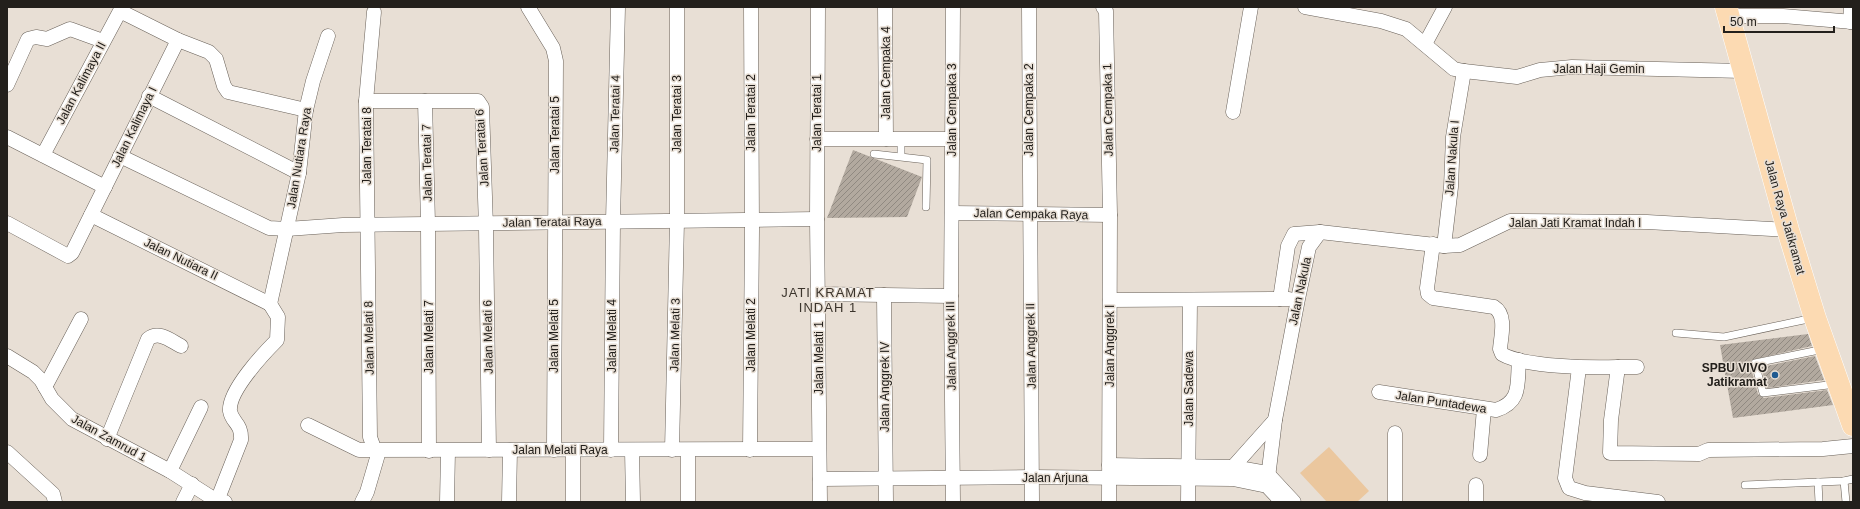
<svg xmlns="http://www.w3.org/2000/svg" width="1860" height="509" font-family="Arial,sans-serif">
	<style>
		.pitch { fill: #ebc79e }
		.building { fill: url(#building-hatch) }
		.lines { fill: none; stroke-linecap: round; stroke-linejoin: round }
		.lane-casing { stroke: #686058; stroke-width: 8 }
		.street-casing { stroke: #686058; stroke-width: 15 }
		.primary-casing { stroke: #fff; stroke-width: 23 }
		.lane { stroke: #fff; stroke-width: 7 }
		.street { stroke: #fff; stroke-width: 14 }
		.primary { stroke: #fcdab2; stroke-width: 22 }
		.poi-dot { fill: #1f5a91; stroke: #e8dfd5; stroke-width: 1.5 }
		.labels { text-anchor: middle; stroke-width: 3; stroke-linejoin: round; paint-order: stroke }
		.street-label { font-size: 12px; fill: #23201c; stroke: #e8dfd5 }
		.poi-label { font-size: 12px; font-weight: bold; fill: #23201c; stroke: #e8dfd5; text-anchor: end }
		.neighbourhood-label { font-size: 13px; letter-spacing: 1px; fill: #3b342c; stroke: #e8dfd5 }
	</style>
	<defs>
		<pattern id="building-hatch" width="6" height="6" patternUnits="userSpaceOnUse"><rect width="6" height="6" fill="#b2a99f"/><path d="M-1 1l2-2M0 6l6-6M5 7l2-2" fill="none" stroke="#908981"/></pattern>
	</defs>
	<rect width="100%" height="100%" fill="#e8dfd5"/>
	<polygon class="pitch" points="1329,447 1369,491 1357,502 1327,502 1300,473"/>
	<g class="building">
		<polygon points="853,150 922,177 907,217 827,218"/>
		<polygon points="1808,334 1812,346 1751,360 1750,364 1758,394 1764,398 1827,390 1833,405 1733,418 1720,345"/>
		<polygon points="1815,356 1824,380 1767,388 1761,367"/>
	</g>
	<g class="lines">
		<g class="lane-casing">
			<g id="lane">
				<polyline points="901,139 901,156"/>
				<polyline points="874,154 927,160 926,207"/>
				<polyline points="1676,333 1724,337 1813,318"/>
				<polyline points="1824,349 1755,363 1763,393 1836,384"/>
				<polyline points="1844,481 1846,502"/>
				<polyline points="1818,482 1819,502"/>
				<polyline points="1745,485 1844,481 1853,479"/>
			</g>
		</g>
		<g class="street-casing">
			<g id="street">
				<polyline points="528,7 553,48 556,61 554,450"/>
				<polyline points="818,7 817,219 820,502"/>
				<polyline points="885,7 886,139"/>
				<polyline points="953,7 951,298 953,502"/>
				<polyline points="1029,7 1032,502"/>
				<polyline points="1103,7 1106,11 1110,215 1109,502"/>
				<polyline points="1305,7 1381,21 1406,29 1454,69 1464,71 1517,77 1540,70 1572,67 1743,71"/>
				<polyline points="1728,16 1783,16 1853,22"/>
				<polyline points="1850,22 1851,7"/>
				<polyline points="1425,44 1445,7"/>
				<polyline points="7,85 28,39 36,37 47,39 70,29 103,41"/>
				<polyline points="149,96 299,173"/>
				<polyline points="366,101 374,12"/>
				<polyline points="425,101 428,224 429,451"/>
				<polyline points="1233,112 1251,7"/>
				<polyline points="7,137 105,187"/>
				<polyline points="817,139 952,139"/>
				<polyline points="43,155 120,11 178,40 209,52 216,59 224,86 228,92 306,110"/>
				<polyline points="120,156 269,228 287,229 343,225 817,219"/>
				<polyline points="952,213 1110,215"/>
				<polyline points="91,215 270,304"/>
				<polyline points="7,223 68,256 72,253 178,40"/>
				<path d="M 1433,244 L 1427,288 L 1428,294 L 1433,298 L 1494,307 C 1507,315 1501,336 1500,349 L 1502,354 C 1524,367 1591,368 1618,367 L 1611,420 L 1610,453 L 1699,454 L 1708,450 L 1823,449 L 1853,446"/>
				<polyline points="1444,246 1451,187 1453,137 1464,71"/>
				<polyline points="818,294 951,296"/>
				<polyline points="884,295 886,502"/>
				<polyline points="1280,299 1288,246 1294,234 1320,232 1444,246 1460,245 1510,221 1647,222 1788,230"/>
				<polyline points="1110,300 1289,299"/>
				<polyline points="270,304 299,173 306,110 313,81 328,36"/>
				<polyline points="7,356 33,372 41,380 52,399 72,419 170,471 217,501 225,502"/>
				<polyline points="1618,367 1637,367"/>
				<polyline points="1579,368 1565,478 1569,488 1585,493 1658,502"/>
				<polyline points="45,387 81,319"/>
				<path d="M 1379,392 L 1496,410 C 1522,402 1517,383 1519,360"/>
				<polyline points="308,425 359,450 819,449"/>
				<polyline points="1395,433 1395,502"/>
				<path d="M 107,439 L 148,339 C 159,330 171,341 181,346"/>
				<polyline points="611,450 613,221 618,7"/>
				<polyline points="632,450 633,502"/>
				<polyline points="672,450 677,221 677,7"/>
				<polyline points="750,450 752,230 751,7"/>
				<polyline points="375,451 370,437 366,101 478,101 482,107 486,227 489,450"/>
				<polyline points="7,452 53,494 55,502"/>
				<polyline points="1480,455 1484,409"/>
				<polyline points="1109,465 1233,467 1267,473 1294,502"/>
				<polyline points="170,471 201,407"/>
				<polyline points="1233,475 1233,467 1275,420"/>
				<polyline points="820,479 1032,477 1233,479 1267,486 1282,502"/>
				<polyline points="1476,485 1476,502"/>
				<polyline points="1267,486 1275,420 1298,299 1309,247 1320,232"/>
				<path d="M 217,501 L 241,440 C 242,423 232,423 230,411 C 228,391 264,353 277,340 L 278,317 L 270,304"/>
				<polyline points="183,502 192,484"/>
				<polyline points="362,502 367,492 379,451"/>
				<polyline points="447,502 448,451"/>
				<polyline points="509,502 510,450"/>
				<polyline points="573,502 573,450"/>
				<polyline points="688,502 688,450"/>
				<polyline points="1188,502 1190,300"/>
			</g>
		</g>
		<g class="primary-casing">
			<polyline id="primary" points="1726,7 1788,230 1815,318 1853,425"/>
		</g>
		<use href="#lane" class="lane"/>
		<use href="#street" class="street"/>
		<use href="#primary" class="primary"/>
	</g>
	<circle class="poi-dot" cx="1775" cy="375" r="4"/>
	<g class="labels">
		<g class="street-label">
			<text x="1599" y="73">Jalan Haji Gemin</text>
			<text transform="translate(886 73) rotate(-90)" y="4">Jalan Cempaka 4</text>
			<text transform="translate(81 83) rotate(-62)" y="4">Jalan Kalimaya II</text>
			<text transform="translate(952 110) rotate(-90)" y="4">Jalan Cempaka 3</text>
			<text transform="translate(1029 110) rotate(-90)" y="4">Jalan Cempaka 2</text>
			<text transform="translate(1108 110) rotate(-91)" y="4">Jalan Cempaka 1</text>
			<text transform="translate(751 113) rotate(-90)" y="4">Jalan Teratai 2</text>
			<text transform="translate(817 113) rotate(-90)" y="4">Jalan Teratai 1</text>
			<text transform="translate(615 114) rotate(-89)" y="4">Jalan Teratai 4</text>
			<text transform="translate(677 114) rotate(-90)" y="4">Jalan Teratai 3</text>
			<text transform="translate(134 127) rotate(-64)" y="4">Jalan Kalimaya I</text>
			<text transform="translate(555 135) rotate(-90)" y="4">Jalan Teratai 5</text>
			<text transform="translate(367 146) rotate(-90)" y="4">Jalan Teratai 8</text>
			<text transform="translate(482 148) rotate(-94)" y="4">Jalan Teratai 6</text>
			<text transform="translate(299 158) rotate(-81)" y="4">Jalan Nutiara Raya</text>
			<text transform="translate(1452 158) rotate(-86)" y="4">Jalan Nakula I</text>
			<text transform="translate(427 163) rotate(-91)" y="4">Jalan Teratai 7</text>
			<text transform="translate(1031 214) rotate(1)" y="4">Jalan Cempaka Raya</text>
			<text transform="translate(1785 217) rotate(74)" y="4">Jalan Raya Jatikramat</text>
			<text transform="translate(552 222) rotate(-1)" y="4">Jalan Teratai Raya</text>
			<text x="1575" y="227">Jalan Jati Kramat Indah I</text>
			<text transform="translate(181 259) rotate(26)" y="4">Jalan Nutiara II</text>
			<text transform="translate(1300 291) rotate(-78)" y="4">Jalan Nakula</text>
			<text transform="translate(675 335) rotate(-89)" y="4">Jalan Melati 3</text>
			<text transform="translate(751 335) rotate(-90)" y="4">Jalan Melati 2</text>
			<text transform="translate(554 336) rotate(-90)" y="4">Jalan Melati 5</text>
			<text transform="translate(612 336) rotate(-90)" y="4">Jalan Melati 4</text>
			<text transform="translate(429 337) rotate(-90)" y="4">Jalan Melati 7</text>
			<text transform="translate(488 337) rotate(-91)" y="4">Jalan Melati 6</text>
			<text transform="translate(369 338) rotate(-91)" y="4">Jalan Melati 8</text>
			<text transform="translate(951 346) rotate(-91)" y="4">Jalan Anggrek III</text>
			<text transform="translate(1031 346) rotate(-91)" y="4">Jalan Anggrek II</text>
			<text transform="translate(1110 346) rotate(-90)" y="4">Jalan Anggrek I</text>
			<text transform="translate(819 358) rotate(-90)" y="4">Jalan Melati 1</text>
			<text transform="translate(885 387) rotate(-90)" y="4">Jalan Anggrek IV</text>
			<text transform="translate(1189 389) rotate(-90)" y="4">Jalan Sadewa</text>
			<text transform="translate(1441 402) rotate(9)" y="4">Jalan Puntadewa</text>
			<text transform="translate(109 438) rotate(29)" y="4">Jalan Zamrud 1</text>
			<text x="560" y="454">Jalan Melati Raya</text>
			<text x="1055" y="482">Jalan Arjuna</text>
		</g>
		<g class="poi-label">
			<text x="1767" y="372">SPBU VIVO<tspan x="1767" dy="14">Jatikramat</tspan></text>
		</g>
		<g class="neighbourhood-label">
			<text x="828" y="297">JATI KRAMAT<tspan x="828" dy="15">INDAH 1</tspan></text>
		</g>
	</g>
	<rect width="1860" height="509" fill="none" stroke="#23201c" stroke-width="16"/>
	<path d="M1724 26v6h110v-6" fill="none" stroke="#23201c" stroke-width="2"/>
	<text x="1730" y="26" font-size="12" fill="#23201c" stroke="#e8dfd5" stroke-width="3" paint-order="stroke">50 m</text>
</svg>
